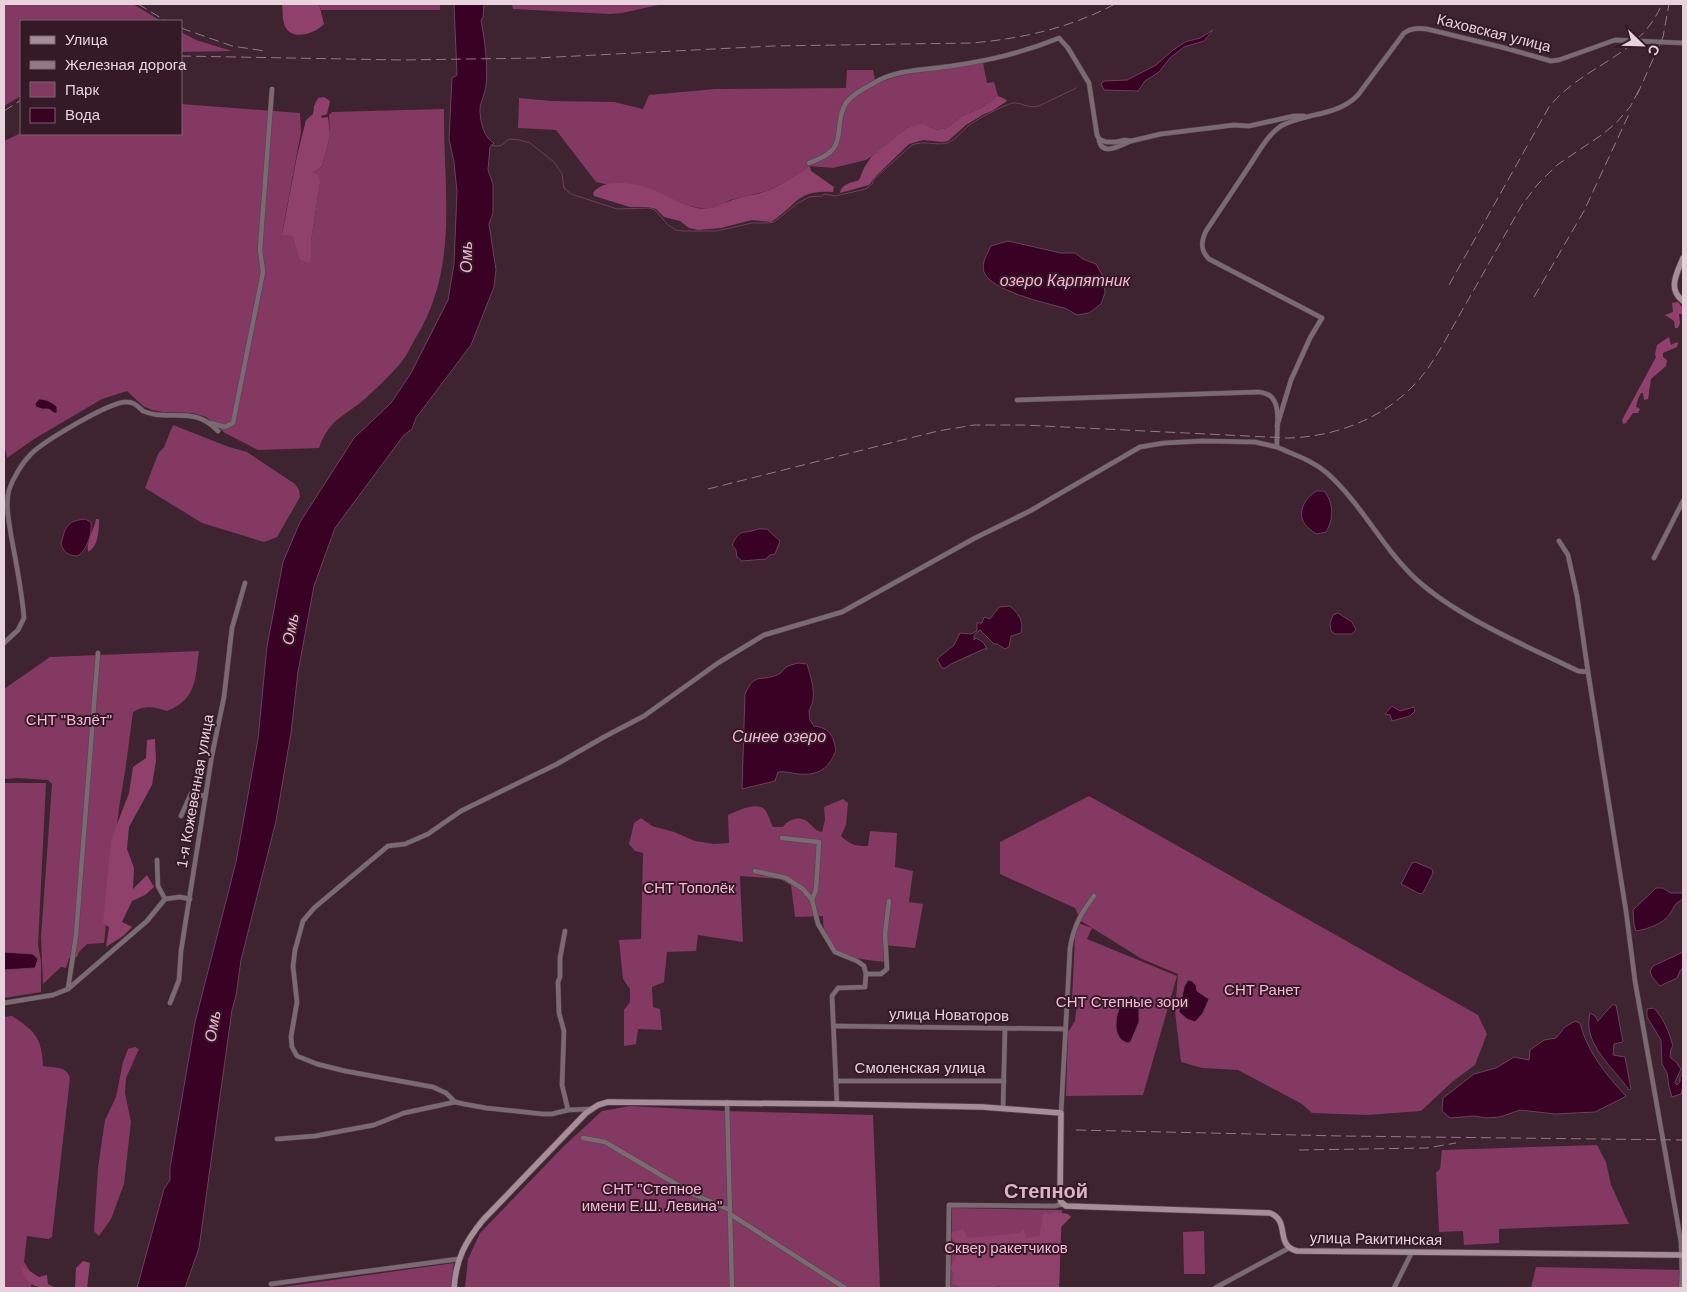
<svg xmlns="http://www.w3.org/2000/svg" width="1687" height="1292" font-family="Helvetica,sans-serif">
	<style>
		.green { fill: #833962 }
		.forest { fill: #8f416c }
		.water { fill: #390124; stroke: #6d405b }
		.lines { fill: none; stroke-linecap: round; stroke-linejoin: round }
		.stream { stroke: #6d405b; stroke-width: 1 }
		.street-casing { stroke: #593f4c; stroke-width: 5.5 }
		.secondary-casing { stroke: #593f4c; stroke-width: 7 }
		.street { stroke: #7a6b72; stroke-width: 4.5 }
		.secondary { stroke: #a58e99; stroke-width: 5.5 }
		.rail { stroke: #917a85; stroke-width: 1; stroke-dasharray: 10 5; stroke-linecap: butt }
		.labels { text-anchor: middle; stroke-width: 4; stroke-linejoin: round; paint-order: stroke }
		.street-label { font-size: 15px; fill: #e6d3dc; stroke: #341a27 }
		.park-label { font-size: 15px; fill: #fbb7d8; stroke: #341a27 }
		.water-label { font-size: 16px; font-style: italic; fill: #f6b3d4; stroke: #341a27 }
		.district-label { font-size: 20px; font-weight: bold; fill: #d9b5c6; stroke: #341a27 }
	</style>
	<rect width="100%" height="100%" fill="#3e2331"/>
	<g class="green">
		<polygon points="4,4 133,4 161,21 21,21 21,96 4,106"/>
		<polygon points="319,4 440,4 440,10 321,10"/>
		<polygon points="512,4 663,4 622,13 610,14 513,9"/>
		<polygon points="181,32 196,40 232,51 181,52"/>
		<path d="M 983,63 L 987,83 L 994,82 L 998,96 L 981,108 L 962,116 L 947,128 L 936,130 L 926,125 L 907,128 L 878,152 L 866,160 L 833,168 L 810,166 L 787,181 L 767,191 L 730,200 L 719,206 L 707,209 L 689,206 L 632,185 L 605,184 L 596,182 L 556,130 L 518,128 L 519,98 L 552,101 L 614,102 L 643,109 L 649,95 L 715,89 L 846,88 L 847,70 L 873,70 L 876,84 C 909,70 948,68 983,63 Z"/>
		<path d="M 181,104 L 300,113 L 301,132 L 282,234 L 292,236 L 299,259 L 311,259 L 311,241 L 320,183 L 312,174 L 322,166 L 326,152 L 330,134 L 329,115 L 332,112 L 444,109 C 443,189 460,267 415,339 C 410,348 406,357 399,365 C 389,376 378,387 367,397 C 345,417 330,417 319,448 L 258,450 L 225,433 L 206,417 L 193,413 L 163,412 L 152,410 L 143,406 L 127,391 L 102,399 L 34,439 L 7,458 L 4,443 L 4,141 L 21,133 L 181,134 Z"/>
		<polygon points="173,425 229,447 247,452 295,484 299,490 300,497 277,537 264,542 202,523 145,488 158,454 164,447"/>
		<path d="M 199,651 C 195,679 197,699 167,711 C 154,707 145,705 133,712 L 126,765 L 119,808 L 104,943 L 87,944 L 79,952 L 77,957 L 69,958 L 66,968 L 61,967 L 43,984 L 41,937 L 52,784 L 48,780 L 18,778 L 4,779 L 4,689 L 50,657 Z"/>
		<polygon points="4,783 46,783 38,945 41,961 41,992 4,998"/>
		<polygon points="1089,796 1478,1015 1487,1034 1475,1065 1452,1082 1421,1111 1367,1115 1312,1113 1302,1104 1238,1070 1202,1068 1181,1062 1175,1012 1178,974 1142,959 1081,921 1075,908 1000,874 1000,842"/>
		<path d="M 843,799 L 848,803 L 846,825 L 841,836 C 850,845 856,846 868,846 L 870,831 L 897,833 L 895,867 L 913,871 L 909,902 L 923,904 L 915,948 L 883,945 L 884,962 C 852,958 822,956 823,916 L 795,917 L 791,885 L 780,879 L 740,876 L 743,942 L 698,935 L 696,951 L 667,952 L 664,982 L 652,987 L 653,1007 L 660,1009 L 662,1030 L 638,1029 L 636,1044 L 624,1046 L 624,1010 L 630,1002 L 630,989 L 623,979 L 619,940 L 641,939 L 643,853 L 635,851 L 629,844 L 634,823 L 641,818 L 652,826 L 674,832 L 695,841 L 714,844 L 729,843 L 728,815 C 737,811 759,800 766,811 C 769,816 770,822 773,827 L 783,827 C 787,820 797,816 805,820 C 812,824 814,831 822,832 L 825,820 L 824,807 Z"/>
		<polygon points="1078,923 1092,928 1087,939 1177,976 1143,1095 1066,1096 1068,1032 1075,1021 1077,1004 1072,1000 1075,937"/>
		<path d="M 12,1016 C 35,1031 42,1038 43,1066 C 54,1068 67,1066 70,1078 L 52,1237 L 48,1239 L 27,1236 L 24,1262 L 33,1276 L 31,1288 L 4,1288 L 4,1017 Z"/>
		<polygon points="135,1047 139,1049 126,1078 125,1093 131,1122 124,1184 111,1219 99,1236 94,1231 98,1168 105,1120 116,1097 123,1062 128,1049"/>
		<polygon points="630,1106 724,1111 873,1115 880,1288 465,1288 468,1259 480,1233 564,1146 602,1111"/>
		<polygon points="1597,1145 1606,1162 1611,1185 1629,1224 1499,1229 1499,1243 1464,1245 1463,1231 1439,1232 1436,1173 1440,1169 1442,1150"/>
		<polygon points="952,1208 1062,1210 1059,1288 951,1288"/>
		<polygon points="1204,1231 1205,1274 1184,1274 1183,1232"/>
		<polygon points="454,1263 451,1288 275,1288"/>
		<polygon points="1536,1267 1683,1270 1683,1288 1531,1288"/>
	</g>
	<g class="forest">
		<path d="M 282,4 L 319,4 L 324,24 C 316,33 294,41 286,28 C 282,22 283,11 282,4 Z"/>
		<path d="M 998,96 L 1005,99 L 1007,101 L 992,111 L 984,114 L 966,125 L 948,141 L 942,142 L 923,140 L 909,144 L 874,178 L 869,185 L 840,193 C 842,183 852,183 859,180 L 864,168 L 871,157 L 907,128 L 921,124 L 926,125 L 936,130 L 947,128 L 962,116 L 981,108 Z"/>
		<polygon points="324,97 330,101 327,114 321,116 322,118 328,117 330,134 326,152 322,166 313,173 318,175 320,183 311,241 311,260 308,263 299,259 292,236 282,235 297,156 306,120 313,114 314,106 318,98"/>
		<path d="M 810,166 L 811,171 L 834,187 L 833,192 C 797,189 797,205 771,222 L 752,220 L 721,228 L 698,230 L 689,228 L 680,221 L 664,217 L 656,209 L 648,207 L 630,207 L 594,196 L 593,193 C 605,176 638,184 654,190 C 669,196 681,205 697,208 C 709,211 719,205 730,201 C 741,196 755,195 767,191 C 782,185 796,175 810,166 Z"/>
		<polygon points="1678,302 1683,308 1683,314 1679,314 1680,323 1678,328 1675,328 1674,321 1665,315 1673,312 1672,303"/>
		<polygon points="1669,337 1671,345 1677,342 1678,343 1677,347 1663,353 1663,357 1667,360 1666,366 1651,379 1648,399 1644,400 1643,393 1641,393 1638,399 1636,407 1640,409 1638,413 1633,413 1626,423 1623,424 1622,420 1656,357 1655,354 1657,345"/>
		<path d="M 96,519 L 98,519 L 99,520 C 99,532 98,546 88,552 C 86,541 94,530 96,519 Z"/>
		<polygon points="155,739 156,761 152,785 129,827 127,849 134,868 133,889 147,875 154,887 145,895 132,901 122,922 132,927 123,936 106,947 109,927 103,923 111,840 129,793 133,767 146,758 147,740"/>
		<path d="M 1045,1212 L 1049,1214 L 1054,1212 L 1068,1214 L 1071,1217 L 1061,1227 L 1059,1288 L 1002,1288 L 1000,1285 C 985,1291 968,1289 952,1284 L 954,1273 L 950,1268 L 955,1260 L 957,1243 L 951,1237 L 952,1232 L 963,1229 L 967,1237 L 971,1238 L 1019,1233 L 1024,1229 L 1026,1238 L 1036,1237 L 1040,1235 L 1042,1216 Z"/>
		<polygon points="83,1261 90,1263 87,1288 75,1288 76,1268"/>
		<path d="M 20,1265 L 39,1277 L 47,1275 L 48,1284 L 56,1288 C 35,1288 27,1287 20,1265 Z"/>
	</g>
	<g class="water">
		<path d="M 454,4 L 484,4 L 483,18 L 481,20 C 485,42 488,64 486,86 C 485,95 479,104 480,113 C 481,123 484,138 494,143 L 490,147 L 488,170 L 493,184 L 493,213 L 489,224 L 496,270 L 494,287 L 471,345 L 416,418 L 412,429 L 404,435 L 335,528 L 314,586 L 298,672 L 291,733 L 276,821 L 241,960 L 236,996 L 232,1010 L 199,1248 L 185,1288 L 137,1288 L 164,1189 L 170,1180 L 170,1168 L 195,1022 L 236,862 L 258,739 L 267,646 L 283,562 L 300,522 L 354,438 L 391,403 L 411,373 L 448,300 L 454,264 L 457,192 L 454,162 L 449,139 L 452,78 L 457,75 Z"/>
		<polygon points="1213,30 1204,41 1184,47 1170,58 1159,72 1145,81 1138,91 1104,90 1101,84 1104,81 1127,80 1156,65 1173,50 1185,42 1200,38"/>
		<path d="M 1008,241 L 1061,253 L 1075,253 L 1083,259 L 1096,264 L 1104,278 L 1105,293 L 1101,304 L 1089,313 L 1077,315 C 1073,313 1068,309 1064,308 C 1046,303 991,291 984,272 C 981,263 987,254 991,246 Z"/>
		<path d="M 39,399 C 46,399 52,402 57,407 L 57,413 L 54,413 L 49,409 L 42,409 L 36,407 L 35,404 Z"/>
		<path d="M 1316,491 L 1324,491 C 1334,503 1334,519 1326,532 L 1317,534 C 1295,523 1298,504 1316,491 Z"/>
		<path d="M 85,519 L 91,522 C 92,534 88,548 78,556 C 69,556 64,553 61,544 C 65,528 66,521 85,519 Z"/>
		<path d="M 758,529 L 767,529 L 780,541 L 775,554 L 770,555 L 766,559 L 742,561 L 737,557 L 736,550 L 732,545 C 741,527 743,535 758,529 Z"/>
		<path d="M 1010,606 C 1019,614 1024,621 1021,633 L 1011,636 L 1009,647 L 1005,649 L 997,644 L 994,644 L 980,630 L 974,635 L 974,640 L 976,638 L 983,642 L 987,649 L 984,649 L 951,664 L 945,668 L 942,668 L 937,659 L 954,645 L 960,633 L 971,634 L 977,631 L 977,623 L 982,623 L 984,617 L 990,619 L 999,607 Z"/>
		<polygon points="1338,613 1352,622 1356,630 1352,634 1335,634 1331,631 1330,623 1333,615"/>
		<path d="M 798,663 L 807,664 C 811,678 818,697 809,710 L 810,720 L 814,726 C 830,728 833,736 836,750 C 829,769 818,776 798,774 C 791,773 785,771 778,772 L 775,781 L 742,789 L 745,694 C 755,672 759,682 777,675 C 782,673 783,670 786,667 C 789,665 795,664 798,663 Z"/>
		<polygon points="1392,706 1400,711 1414,707 1415,711 1410,716 1392,721 1390,715 1385,714"/>
		<polygon points="1415,862 1432,869 1433,873 1423,893 1420,894 1401,884 1412,863"/>
		<path d="M 1656,888 L 1663,888 L 1670,893 L 1683,893 L 1683,899 C 1675,903 1674,907 1670,914 C 1663,924 1648,929 1636,931 L 1634,924 L 1633,910 Z"/>
		<polygon points="4,952 33,954 38,959 35,968 4,970"/>
		<polygon points="1683,952 1683,967 1680,971 1677,978 1660,986 1652,977 1650,971 1653,966"/>
		<polygon points="1188,980 1192,981 1196,985 1197,991 1209,999 1203,1013 1195,1022 1187,1019 1179,1012 1184,987"/>
		<path d="M 1131,995 L 1139,1001 L 1139,1022 L 1131,1041 L 1129,1043 C 1113,1041 1114,1019 1120,1007 C 1122,1002 1127,999 1131,995 Z"/>
		<path d="M 1612,1005 L 1616,1005 L 1623,1042 L 1614,1044 L 1613,1055 L 1625,1057 L 1631,1089 L 1629,1090 C 1614,1068 1582,1044 1590,1013 L 1595,1016 L 1598,1021 Z"/>
		<path d="M 1654,1008 C 1664,1019 1669,1032 1673,1046 L 1671,1049 L 1670,1057 L 1676,1062 L 1681,1069 L 1675,1082 L 1677,1085 L 1680,1082 L 1680,1077 L 1683,1074 L 1683,1086 L 1681,1094 L 1672,1097 L 1669,1087 L 1667,1073 L 1662,1064 L 1661,1040 L 1647,1017 L 1647,1009 Z"/>
		<path d="M 1575,1021 L 1580,1023 C 1587,1051 1606,1075 1626,1096 L 1623,1098 L 1595,1112 L 1555,1114 L 1520,1110 L 1500,1117 L 1486,1118 L 1475,1116 L 1450,1118 L 1442,1111 L 1443,1098 L 1474,1074 L 1496,1068 L 1514,1057 L 1529,1060 L 1530,1050 L 1544,1040 L 1556,1038 L 1565,1027 Z"/>
	</g>
	<g class="lines">
		<path class="stream" d="M 491,145 C 501,148 502,145 509,139 L 520,140 L 530,143 L 554,162 L 562,174 L 564,188 L 571,194 L 617,209 L 649,208 L 655,210 L 668,225 L 676,230 L 683,231 L 717,231 L 752,223 L 769,223 L 774,222 L 798,203 L 809,197 L 822,196 L 824,194 L 835,196 L 866,189 L 872,184 L 874,179 L 912,145 C 924,140 935,146 947,143 C 956,140 961,132 968,126 C 976,120 1003,105 1013,103 C 1021,102 1027,109 1039,106 L 1076,88"/>
		<g class="street-casing">
			<g id="street">
				<path d="M 1099,139 C 1101,157 1120,146 1131,141"/>
				<path d="M 809,163 C 837,152 837,149 840,121 C 841,115 842,109 846,103 C 852,94 865,88 874,83 C 897,69 926,70 952,66 C 991,60 1022,53 1059,38 L 1068,48 L 1089,83 L 1097,135 L 1099,139 L 1106,142 L 1116,142 L 1125,140 L 1131,141 L 1161,134 L 1234,125 L 1249,126 L 1294,116 L 1304,116"/>
				<path d="M 1017,400 L 1259,392 C 1264,393 1270,394 1273,399 C 1281,409 1276,434 1277,447 C 1294,455 1312,460 1327,473 C 1362,504 1382,548 1417,580 C 1459,618 1527,646 1578,671 L 1588,672"/>
				<polyline points="211,423 225,427 233,423 263,272 260,250 272,89"/>
				<path d="M 1277,426 L 1291,380 L 1310,338 L 1322,318 L 1209,259 C 1200,250 1201,242 1206,231 C 1220,210 1234,189 1248,168 C 1257,155 1267,135 1281,126 C 1306,112 1337,117 1358,95 L 1404,33 C 1411,28 1418,28 1427,29 L 1505,48 L 1551,61 L 1559,60 L 1615,40 L 1683,43"/>
				<polyline points="1559,541 1568,555 1577,596 1588,672 1626,911 1635,981 1681,1242 1682,1274 1681,1288"/>
				<polyline points="1654,558 1683,501"/>
				<path d="M 4,643 L 18,630 L 24,618 C 22,591 16,563 11,535 C 9,521 5,504 9,490 C 13,478 22,463 31,454 C 43,442 110,401 127,402 C 135,402 138,407 143,411 C 148,413 156,415 162,415 C 186,416 200,412 218,431"/>
				<polyline points="181,816 191,794 205,796"/>
				<polyline points="782,838 819,842 816,890 812,900"/>
				<polyline points="157,860 158,886 165,899"/>
				<polyline points="755,871 786,878 803,889 812,900 818,924 835,952 857,961 864,966 866,974 865,987 838,988 832,996 837,1104"/>
				<polyline points="565,931 560,958 560,977 558,982 559,1013 564,1031 562,1085 568,1110"/>
				<polyline points="866,974 881,974 887,969 885,934 889,901"/>
				<polyline points="68,989 76,935 98,653"/>
				<polyline points="4,1003 53,995 68,989 147,921 165,899 180,897 190,899"/>
				<polyline points="170,1003 179,980 181,951 212,755 224,697 232,628 245,583"/>
				<polyline points="834,1026 1065,1029"/>
				<polyline points="836,1081 1004,1081"/>
				<polyline points="727,1102 732,1288"/>
				<polyline points="591,1109 568,1110 552,1114 543,1114 486,1108 464,1104 455,1102 446,1093 433,1087 345,1071 317,1064 297,1056 292,1047 291,1037 297,1002 293,966 295,950 303,921 314,908 388,846 405,844 428,834 461,811 557,764 604,737 644,716 718,663 764,635 842,612 975,538 1030,511 1140,447 1164,443 1202,441 1255,442 1277,447"/>
				<polyline points="1003,1109 1005,1028"/>
				<path d="M 1061,1113 L 1070,949 C 1073,927 1081,913 1094,896"/>
				<polyline points="583,1138 605,1142 693,1194 730,1210"/>
				<polyline points="277,1139 315,1136 374,1125 404,1113 455,1102"/>
				<polyline points="730,1214 845,1288"/>
				<polyline points="271,1284 458,1259"/>
				<polyline points="948,1288 949,1205 1055,1206 1063,1204"/>
				<polyline points="1215,1288 1289,1248"/>
				<polyline points="1394,1288 1412,1252"/>
			</g>
		</g>
		<g class="secondary-casing">
			<g id="secondary">
				<path d="M 1683,258 C 1677,273 1667,289 1683,301"/>
				<path d="M 454,1288 C 456,1259 465,1242 483,1220 L 586,1113 L 598,1105 L 608,1102 L 834,1104 L 983,1107 L 1061,1113 L 1060,1198 L 1061,1202 L 1066,1206 L 1270,1213 C 1291,1221 1274,1245 1297,1251 L 1683,1255"/>
			</g>
		</g>
		<use href="#street" class="street"/>
		<use href="#secondary" class="secondary"/>
		<g class="rail">
			<polyline points="138,4 166,21"/>
			<polyline points="181,28 232,46 265,51"/>
			<path d="M 181,56 L 401,60 L 537,58 L 773,46 L 971,43 C 1021,39 1070,28 1115,4"/>
			<polyline points="1637,95 1663,37 1669,4"/>
			<polyline points="4,111 21,100"/>
			<path d="M 1449,285 L 1549,107 C 1585,63 1638,59 1662,4"/>
			<polyline points="1534,297 1584,211 1629,114"/>
			<path d="M 708,489 L 938,431 L 974,425 L 1023,425 L 1288,438 C 1332,437 1377,421 1409,390 C 1431,370 1445,340 1460,314 C 1481,278 1501,241 1522,205 L 1537,185 L 1557,165 L 1603,134 L 1616,123 L 1630,107 L 1639,90"/>
			<polyline points="1076,1130 1342,1136 1683,1140"/>
			<polyline points="1299,1150 1427,1148 1456,1143"/>
		</g>
	</g>
	<g class="labels">
		<g class="street-label">
			<text transform="translate(1494 33) rotate(14)" y="5">Каховская улица</text>
			<text transform="translate(195 791) rotate(-80)" y="5">1-я Кожевенная улица</text>
			<text transform="translate(949 1015) rotate(1)" y="5">улица Новаторов</text>
			<text x="920" y="1073">Смоленская улица</text>
			<text transform="translate(1376 1239) rotate(1)" y="5">улица Ракитинская</text>
		</g>
		<g class="park-label">
			<text x="69" y="725">СНТ "Взлёт"</text>
			<text x="689" y="893">СНТ Тополёк</text>
			<text x="1262" y="995">СНТ Ранет</text>
			<text x="1122" y="1007">СНТ Степные зори</text>
			<text x="652" y="1194">СНТ "Степное<tspan x="652" dy="17">имени Е.Ш. Левина"</tspan></text>
			<text x="1006" y="1253">Сквер ракетчиков</text>
		</g>
		<g class="water-label">
			<text transform="translate(466 257) rotate(-90)" y="6">Омь</text>
			<text x="1065" y="286">озеро Карпятник</text>
			<text transform="translate(290 629) rotate(-79)" y="6">Омь</text>
			<text x="779" y="742">Синее озеро</text>
			<text transform="translate(212 1026) rotate(-80)" y="6">Омь</text>
		</g>
		<g class="district-label">
			<text x="1046" y="1198">Степной</text>
		</g>
	</g>
	<rect width="1687" height="1292" fill="none" stroke="#e6d3dc" stroke-width="10"/>
	<rect x="20" y="20" width="162" height="115" fill="#341a27" stroke="#7b646f"/>
	<rect x="30" y="36" width="25" height="8" fill="#a58e99" stroke="#7b646f"/>
	<text x="65" y="45" font-size="15" fill="#e6d3dc">Улица</text>
	<rect x="30" y="61" width="25" height="8" fill="#917a85" stroke="#7b646f"/>
	<text x="65" y="70" font-size="15" fill="#e6d3dc">Железная дорога</text>
	<rect x="30" y="82" width="25" height="15" fill="#833962" stroke="#7b646f"/>
	<text x="65" y="95" font-size="15" fill="#e6d3dc">Парк</text>
	<rect x="30" y="108" width="25" height="15" fill="#390124" stroke="#7b646f"/>
	<text x="65" y="120" font-size="15" fill="#e6d3dc">Вода</text>
	<g transform="translate(1642 45) rotate(113)" stroke="#341a27" stroke-width="4" paint-order="stroke">
	<path d="M0-4L9 19L0 12L-9 19Z" fill="#e6d3dc"/>
	<text y="-8" font-size="14" font-weight="bold" text-anchor="middle" fill="#e6d3dc">С</text>
	</g>
</svg>
